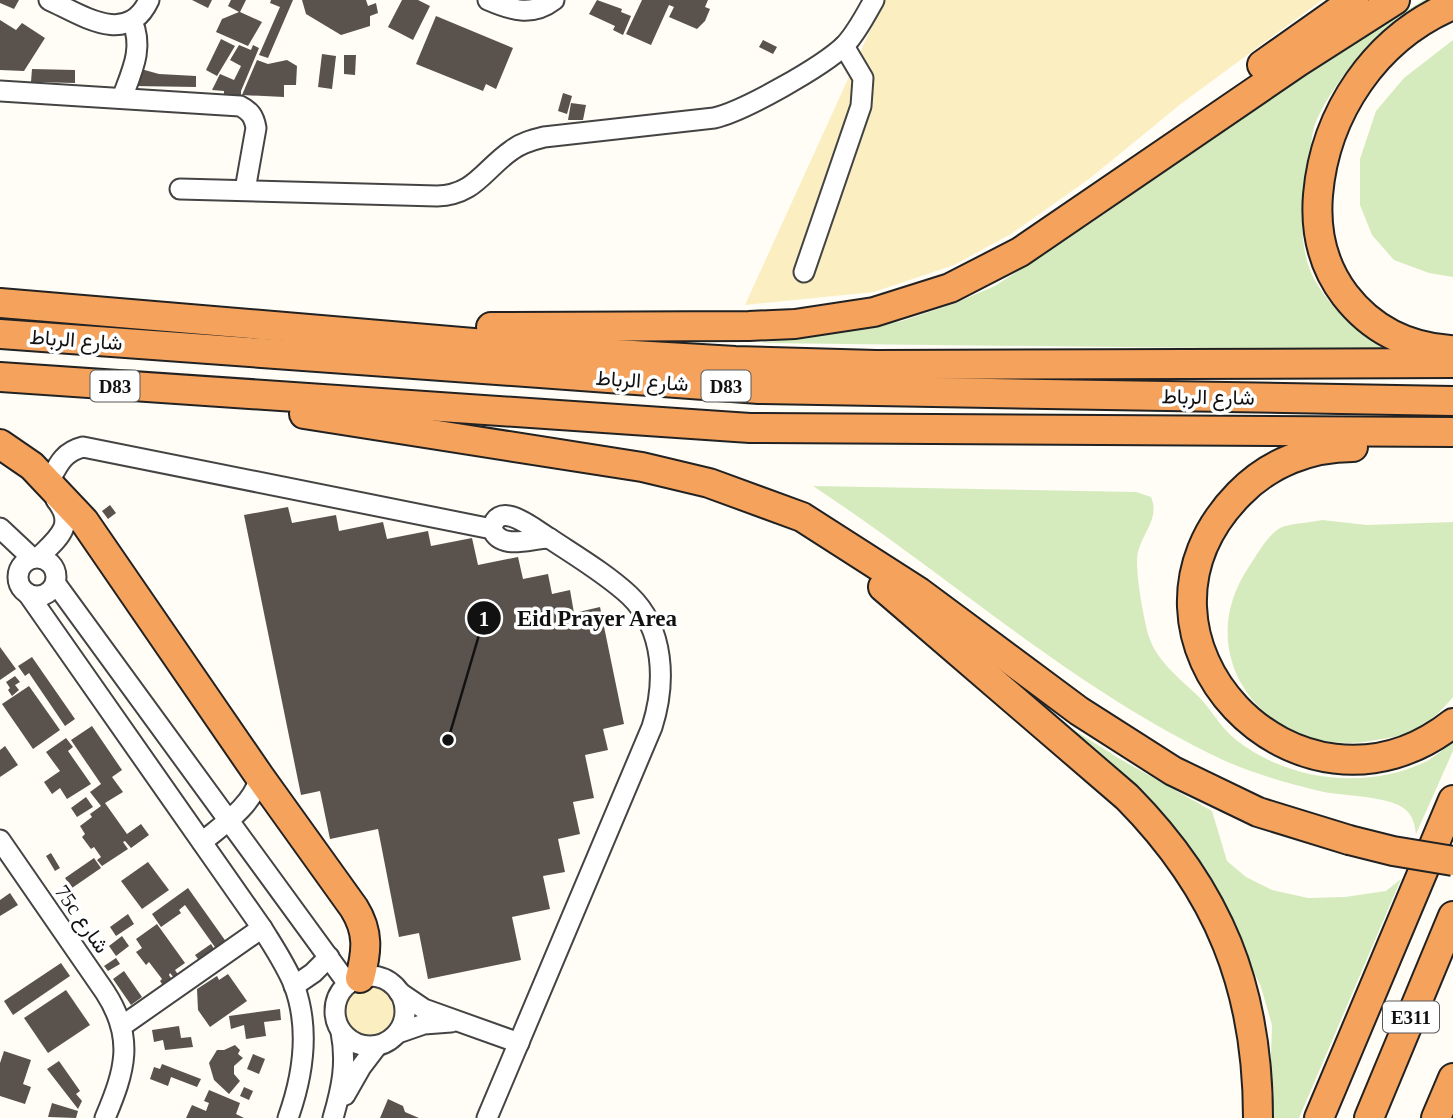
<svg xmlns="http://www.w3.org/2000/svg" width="1453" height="1118" font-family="'Times New Roman',Vazirmatn,serif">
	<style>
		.green { fill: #d5ebbd }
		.sand { fill: #fbeec1 }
		.building { fill: #5a524d }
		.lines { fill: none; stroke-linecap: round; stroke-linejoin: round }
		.minor-casing { stroke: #444; stroke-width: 23 }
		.highway-casing { stroke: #222; stroke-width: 32 }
		.minor { stroke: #fff; stroke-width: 19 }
		.highway { stroke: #f5a25d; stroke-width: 28 }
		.highway-bridge-casing { stroke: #222; stroke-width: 32; stroke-linecap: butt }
		.highway-bridge { stroke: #f5a25d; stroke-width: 28 }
		.labels { text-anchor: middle; stroke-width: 7; stroke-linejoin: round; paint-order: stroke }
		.shield { fill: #fff; stroke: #585858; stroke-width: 2 }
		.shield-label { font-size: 19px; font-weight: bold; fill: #111 }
		.street-label { font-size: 21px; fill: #111; stroke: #fff }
		.leader { fill: none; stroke: #111; stroke-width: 2.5 }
		.callout-dot { fill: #111; stroke: #fff; stroke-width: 2.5 }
		.mark-label { font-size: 21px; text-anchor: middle; font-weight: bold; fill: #fff }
		.callout-label { font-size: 23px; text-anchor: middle; font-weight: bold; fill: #111; stroke: #fff; stroke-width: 7; stroke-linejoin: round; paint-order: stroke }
	</style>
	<rect width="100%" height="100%" fill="#fffdf5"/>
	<g class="green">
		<path d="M 1424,0 L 1438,0 C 1410,18 1379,34 1357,59 C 1342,76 1321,106 1314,127 C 1312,135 1311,145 1310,153 C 1303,194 1294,247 1317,284 C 1333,311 1360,332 1385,350 L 761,343 L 840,333 L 902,321 L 953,304 L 995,286 L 1094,221 L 1281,88 Z"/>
		<polygon points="1453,40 1453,277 1429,273 1394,260 1372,235 1360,205 1360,159 1376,111 1404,78"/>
		<path d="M 813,486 L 1136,492 L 1151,497 C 1160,518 1143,532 1138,552 C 1134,568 1144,621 1149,637 C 1157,662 1182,680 1200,698 C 1212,711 1221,728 1235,739 C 1287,781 1367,791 1427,761 C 1436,756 1445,748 1453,742 L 1453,751 L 1416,834 C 1415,826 1413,816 1406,810 C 1391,796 1345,796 1324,792 C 1292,785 1252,773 1223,760 C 1073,689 950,576 813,486 Z"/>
		<path d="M 1322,520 L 1367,525 L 1453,522 L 1453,697 C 1442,711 1424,727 1408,733 C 1398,737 1386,738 1376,740 C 1272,762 1185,659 1250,565 C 1257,554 1268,535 1280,528 C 1291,523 1310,523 1322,520 Z"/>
		<polygon points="1031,703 1120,759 1212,811 1227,861 1246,877 1272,890 1308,898 1345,897 1386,891 1401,879 1299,1118 1269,1118 1272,1025 1261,987 1234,930 1192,851 1157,812"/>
	</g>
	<g class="sand">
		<polygon points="884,0 1322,0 1182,103 1089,179 1011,234 954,265 874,292 745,305"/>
		<circle cx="369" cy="1012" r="26"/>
	</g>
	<g class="building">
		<polygon points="0,0 19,0 14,9 0,3"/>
		<polygon points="192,0 212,0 208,8"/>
		<polygon points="231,0 246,0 240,12 262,22 248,46 216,32 222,19 239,12 228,6"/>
		<polygon points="271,0 293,0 268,58 259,55 280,7 270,3"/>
		<polygon points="302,0 366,0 368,6 376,3 378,13 370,16 370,26 341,35 306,14"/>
		<polygon points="402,0 418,0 430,6 413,40 388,27"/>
		<polygon points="597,0 622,9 621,12 631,16 623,35 613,30 615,26 589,14"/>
		<polygon points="642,0 708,0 705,7 710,9 705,21 697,29 669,17 674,7 669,5 651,45 626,34"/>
		<polygon points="436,16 513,48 496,89 486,84 483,91 416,64"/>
		<polygon points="0,20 16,30 22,23 45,38 24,71 0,70"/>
		<polygon points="221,39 235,46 217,76 206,70"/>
		<polygon points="763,40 777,47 773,54 759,47"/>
		<polygon points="239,45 251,50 253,45 259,48 241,91 241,102 224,101 224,91 212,90 220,74 234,80 241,66 230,60"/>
		<polygon points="322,54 336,56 332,89 318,87"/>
		<polygon points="344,55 356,55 355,75 344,74"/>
		<polygon points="257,60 268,64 287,60 297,66 296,85 284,85 284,97 242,95"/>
		<polygon points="32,69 75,70 75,83 31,82"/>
		<polygon points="141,69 159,74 196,76 196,87 134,86"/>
		<polygon points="563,93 572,96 567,114 558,111"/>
		<polygon points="571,103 586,105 583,120 568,120"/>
		<polygon points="110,505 116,513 108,519 102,511"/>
		<polygon points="288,507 292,523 336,515 339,531 383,522 387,539 428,531 431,546 472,538 478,565 518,557 523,579 548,574 552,594 570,590 574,613 600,607 624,724 603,729 608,750 585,755 594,798 573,802 580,834 558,839 565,872 543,876 550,909 512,917 521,960 428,979 419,933 399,937 378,829 330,839 320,791 301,795 244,515"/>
		<polygon points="0,647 16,669 0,680"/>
		<polygon points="32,657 75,719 65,726 29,673 25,676 18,666"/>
		<polygon points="15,676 20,682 15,685 19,690 12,696 8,690 10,688 6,682"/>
		<polygon points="29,686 60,730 33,749 2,704"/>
		<polygon points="92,726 122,770 112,777 123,792 105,803 127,834 141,824 149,835 131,848 125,841 123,842 128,849 102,866 97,860 101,857 94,847 91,849 82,837 85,834 80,826 92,817 90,814 101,806 90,792 101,784 71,740"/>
		<polygon points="66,738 73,747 68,751 91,784 67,799 60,788 52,794 44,782 60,771 46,752"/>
		<polygon points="5,746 18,765 0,777 0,750"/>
		<polygon points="86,797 93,807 77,817 71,808"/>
		<polygon points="51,853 60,868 55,871 46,856"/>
		<polygon points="94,858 101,868 72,888 65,878"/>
		<polygon points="148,862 169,890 142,909 121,881"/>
		<polygon points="188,888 227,943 217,950 185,905 179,910 181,913 161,927 152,914"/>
		<polygon points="10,893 18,905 0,916 0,900"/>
		<polygon points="128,914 134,924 116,936 110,927"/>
		<polygon points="157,924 185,963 175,970 179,976 175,979 170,973 169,975 173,981 164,987 160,981 162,979 149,962 146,965 136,952 142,948 136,939"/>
		<polygon points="122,936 129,946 116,956 109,946"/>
		<polygon points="211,944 216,952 201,963 195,955"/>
		<polygon points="116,958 120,964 108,971 104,966"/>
		<polygon points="61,963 70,976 13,1015 4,1001"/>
		<polygon points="124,971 142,997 131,1005 113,979"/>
		<polygon points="228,974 247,1001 210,1027 198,1010 197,989 217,976 219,980"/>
		<polygon points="66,990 90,1025 48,1053 24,1018"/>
		<polygon points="280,1009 281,1020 264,1022 266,1036 246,1039 244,1025 231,1029 229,1016"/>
		<polygon points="179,1026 181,1038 191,1037 193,1047 165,1050 163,1040 154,1042 152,1030"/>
		<polygon points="235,1045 240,1050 238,1054 243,1058 234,1066 234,1074 240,1081 229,1094 214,1080 209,1063 217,1050 224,1050"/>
		<polygon points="4,1051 31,1060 23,1084 31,1087 25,1104 0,1096 0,1063"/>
		<polygon points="253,1054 265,1059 259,1074 247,1069"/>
		<polygon points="59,1061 80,1091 76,1094 82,1101 78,1109 47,1069"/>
		<polygon points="162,1064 201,1079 197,1087 171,1077 168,1086 150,1079 154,1067 160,1069"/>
		<polygon points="244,1087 253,1091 249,1100 240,1096"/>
		<polygon points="209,1090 240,1103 236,1114 244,1118 186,1118 192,1105 206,1111 209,1103 204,1101"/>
		<polygon points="388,1099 403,1106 405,1112 419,1118 380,1118"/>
		<polygon points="52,1103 78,1111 76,1118 48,1117"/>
	</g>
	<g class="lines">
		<g class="minor-casing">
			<g id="minor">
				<path d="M 49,0 C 82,15 127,47 149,0"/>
				<path d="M 488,0 C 511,10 532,17 554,0"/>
				<path d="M 0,91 L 240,106 C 250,111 254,116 256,128 L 245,190"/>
				<path d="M 122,98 C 132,71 144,48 132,21"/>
				<path d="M 180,189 L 437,196 C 475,195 484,169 512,150 C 521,143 532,140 544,137 L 714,118 C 744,111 822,67 845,45 C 857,32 865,16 874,0"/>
				<polyline points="804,272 861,106 863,78 844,46"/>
				<path d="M 49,482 C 58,465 63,452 83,447 L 492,529 C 501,551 531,538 549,538 C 534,529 498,498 492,529"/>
				<polyline points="0,528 32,558"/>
				<path d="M 39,557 C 57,539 77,525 56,500"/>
				<circle cx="37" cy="577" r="19"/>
				<polyline points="56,584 348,984"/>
				<path d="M 28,594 L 262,928 C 273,946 286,965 294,985 C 310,1028 303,1076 288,1118"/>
				<path d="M 0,840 L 105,992 C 135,1038 125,1071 105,1118"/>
				<path d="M 202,842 C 224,824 252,806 260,777"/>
				<circle cx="370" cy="1011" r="35"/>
				<polyline points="294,986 313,973 329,957"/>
				<polyline points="399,992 424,1009 519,1043"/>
				<polyline points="122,1026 262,928"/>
				<polyline points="398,1033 424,1024 451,1022"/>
				<polyline points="345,1095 361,1067 377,1046"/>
				<path d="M 333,1118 C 342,1087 347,1063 341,1032"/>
				<path d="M 487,1118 L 652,727 C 666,683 665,629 629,595 C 605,573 576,556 549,538"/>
			</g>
		</g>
		<g class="highway-casing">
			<g id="highway">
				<polyline points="1262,65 1354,0"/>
				<polyline points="0,303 582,352 735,361 876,365 1453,363"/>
				<polyline points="491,327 749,326 795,324 874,312 950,288 1020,252 1298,62 1395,0"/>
				<polyline points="0,334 759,389 1453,401"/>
				<path d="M 1450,350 C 1407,347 1372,330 1345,295 C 1323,266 1315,232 1318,195 C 1325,113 1375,38 1453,5"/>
				<polyline points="0,377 750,428 1453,432"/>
				<polyline points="304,414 642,467 709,483 802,517 919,592 1079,711 1173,771 1258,812 1349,840"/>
				<path d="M 0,444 L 32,466 L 84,521 L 260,777 L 354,908 C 369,932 367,951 360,978"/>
				<path d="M 1353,447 C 1310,447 1269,463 1239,494 C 1100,636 1298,845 1453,723"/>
				<path d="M 883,587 L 1127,797 C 1219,890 1258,988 1258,1118"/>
				<polyline points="1319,1118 1453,800"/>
				<polyline points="1369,1118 1453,916"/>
				<polyline points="1436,1118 1453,1078"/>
			</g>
		</g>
		<use href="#minor" class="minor"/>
		<use href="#highway" class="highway"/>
		<g class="highway-bridge-casing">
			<polyline id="highway-bridge" points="1349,840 1393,851 1453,861"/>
		</g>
		<use href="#highway-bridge" class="highway-bridge"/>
	</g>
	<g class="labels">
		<g class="shield">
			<rect x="90.5" y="370.5" width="49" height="31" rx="5"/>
			<rect x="701.5" y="370.5" width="49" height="31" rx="5"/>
			<rect x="1383" y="1001.5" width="56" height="31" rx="5"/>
		</g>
		<g class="shield-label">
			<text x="115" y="393">D83</text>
			<text x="726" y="393">D83</text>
			<text x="1411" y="1024">E311</text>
		</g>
		<g class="street-label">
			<text transform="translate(76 340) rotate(4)" y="7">شارع الرباط</text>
			<text transform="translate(642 381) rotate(4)" y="7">شارع الرباط</text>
			<text transform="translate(1208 397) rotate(1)" y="7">شارع الرباط</text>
			<text transform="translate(82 919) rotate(55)" y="7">75c شارع</text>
		</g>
	</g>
	<path class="leader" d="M448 740L484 618"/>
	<g class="callout-dot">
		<circle cx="448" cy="740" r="7"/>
		<circle cx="484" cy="618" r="18"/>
	</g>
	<g class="mark-label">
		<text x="484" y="626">1</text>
	</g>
	<g class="callout-label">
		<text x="597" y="626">Eid Prayer Area</text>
	</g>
</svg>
